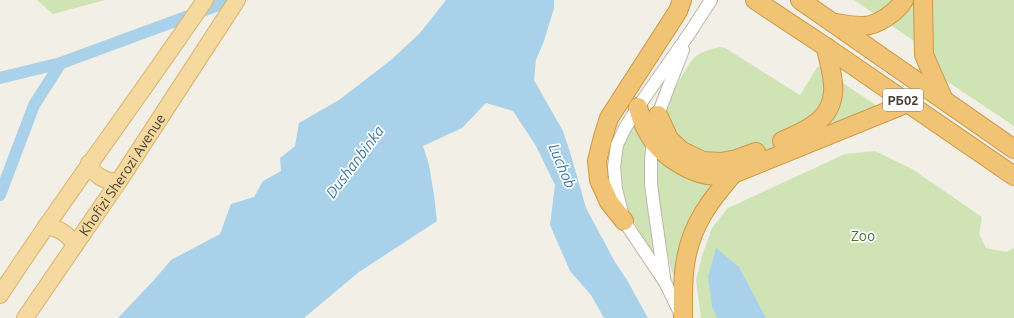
<svg xmlns="http://www.w3.org/2000/svg" width="1014" height="318" font-family="Ubuntu,sans-serif">
	<style>
		.green { fill: #cfe3b4 }
		.water { fill: #a9d1ea }
		.lines { fill: none; stroke-linecap: round; stroke-linejoin: round }
		.canal { stroke: #a9d1ea; stroke-width: 12 }
		.minor-casing { stroke: #bdb6ab; stroke-width: 14 }
		.major-casing { stroke: #d9b56f; stroke-width: 18 }
		.highway-casing { stroke: #cf9745; stroke-width: 20 }
		.minor { stroke: #fff; stroke-width: 12 }
		.major { stroke: #f5d99e; stroke-width: 16 }
		.highway { stroke: #f1c374; stroke-width: 18 }
		.labels { text-anchor: middle; stroke-width: 3.5; stroke-linejoin: round; paint-order: stroke }
		.shield { fill: #fff; stroke: #7d7973; stroke-width: 1 }
		.shield-label { font-size: 13px; font-weight: bold; fill: #453f37 }
		.street-label { font-size: 14px; fill: #453f37; stroke: #fff }
		.park-label { font-size: 14px; fill: #4b712f; stroke: #fff }
		.water-label { font-size: 15px; font-style: italic; fill: #3878a0; stroke: #fff }
	</style>
	<rect width="100%" height="100%" fill="#f2efe7"/>
	<g class="green">
		<polygon points="37,0 105,0 53,14"/>
		<polygon points="854,0 919,0 917,43"/>
		<polygon points="928,0 1014,0 1014,126 924,66"/>
		<path d="M 720,47 L 725,48 L 800,95 L 818,66 L 880,108 L 728,167 L 662,132 C 664,124 665,115 667,107 C 670,97 688,62 696,56 C 703,51 712,49 720,47 Z"/>
		<polygon points="636,121 648,149 645,176 646,194 648,214 656,259 645,242 627,209 619,182 620,151 629,133"/>
		<polygon points="875,151 912,169 982,217 979,234 986,248 1006,252 1014,248 1014,318 701,318 696,280 703,253 712,228 728,208 845,154"/>
		<polygon points="658,152 711,181 716,187 680,293 671,268 664,238 658,194"/>
	</g>
	<g class="water">
		<polygon points="446,0 554,0 554,8 544,41 536,60 534,80 563,131 570,152 586,208 615,262 627,280 648,318 604,318 591,295 570,271 550,225 555,185 536,146 513,111 486,103 462,128 423,146 429,165 434,195 437,221 359,272 304,318 118,318 154,280 171,260 220,234 231,204 254,197 263,181 281,171 280,158 295,146 299,123 339,100 391,60 420,33"/>
		<polygon points="716,248 739,267 766,318 717,318 712,306 708,277"/>
	</g>
	<g class="lines">
		<g class="canal">
			<polyline points="0,78 61,63 232,0"/>
			<polyline points="0,195 34,105 61,63"/>
		</g>
		<g class="minor-casing">
			<g id="minor">
				<polyline points="664,277 654,207 651,184 651,160 653,141 658,115 665,96 683,50"/>
				<polyline points="681,315 665,282 624,221 616,189 614,167 617,145 625,128 638,107 691,31 711,0"/>
			</g>
		</g>
		<g class="major-casing">
			<g id="major">
				<path d="M 89,163 C 93,175 106,183 119,181"/>
				<path d="M 46,226 C 60,229 67,233 75,245"/>
				<path d="M 0,295 C 65,195 138,99 205,0"/>
				<path id="s1" d="M 25,318 L 119,181 L 237,0"/>
			</g>
		</g>
		<g class="highway-casing">
			<g id="highway">
				<polyline points="755,0 826,47 1014,176"/>
				<polyline points="800,0 1014,149"/>
				<polyline points="923,0 924,55 943,98"/>
				<path d="M 834,23 C 844,24 853,26 863,26 C 877,26 897,12 904,0"/>
				<path d="M 638,107 C 641,119 646,131 653,141 C 667,159 694,176 717,176 C 722,176 728,175 733,174 L 908,103"/>
				<polyline points="658,115 669,139 682,151 703,161 721,162 737,159 756,152"/>
				<path d="M 782,141 C 808,130 836,118 833,84 C 832,71 828,59 826,47"/>
				<polyline points="624,221 609,202 599,180 597,161 603,137 609,118 678,11 682,0"/>
				<path d="M 683,318 C 683,299 682,278 686,259 C 692,224 710,201 733,174"/>
			</g>
		</g>
		<use href="#minor" class="minor"/>
		<use href="#major" class="major"/>
		<use href="#highway" class="highway"/>
	</g>
	<g class="labels">
		<rect class="shield" x="883" y="89" width="40" height="22" rx="3"/>
		<g class="shield-label">
			<text x="903" y="105">РБ02</text>
		</g>
		<g class="street-label">
			<text dy="5" stroke="none"><textPath href="#s1" startOffset="173">Khofizi Sherozi Avenue</textPath></text>
		</g>
		<g class="park-label">
			<text x="863" y="241">Zoo</text>
		</g>
		<g class="water-label">
			<text transform="translate(355 162) rotate(-53)" y="5">Dushanbinka</text>
			<text transform="translate(562 166) rotate(67)" y="5">Luchob</text>
		</g>
	</g>
</svg>
